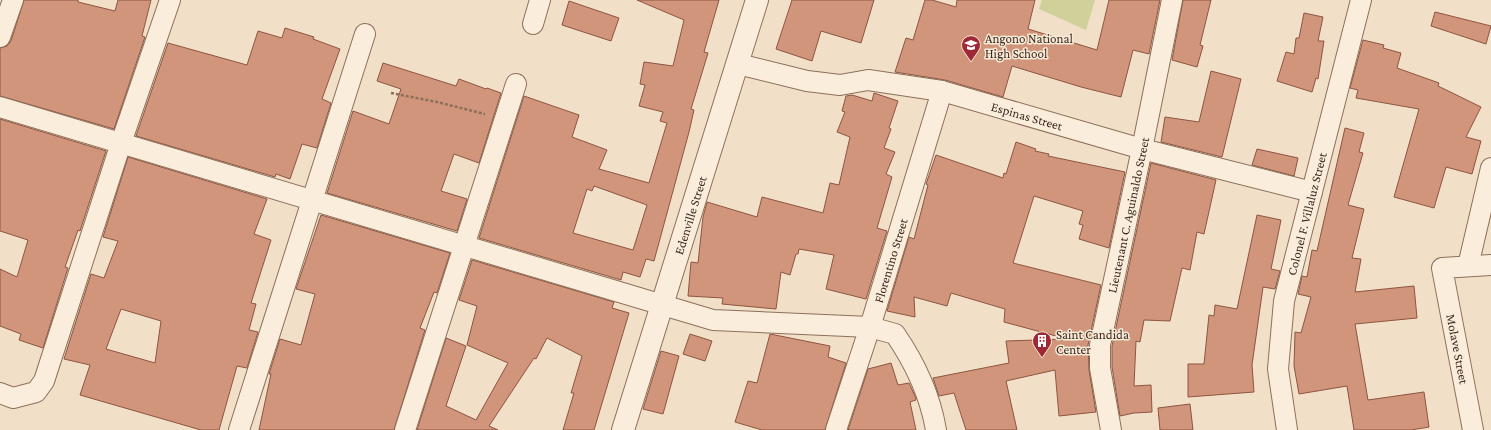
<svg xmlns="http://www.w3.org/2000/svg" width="1491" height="430" font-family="'Crimson Pro',serif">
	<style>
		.green { fill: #d0d09a }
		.building { fill: #d0957b; stroke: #8e5540; fill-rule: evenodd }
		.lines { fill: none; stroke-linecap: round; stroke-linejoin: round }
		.minor-casing { stroke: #8d705b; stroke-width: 22 }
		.tertiary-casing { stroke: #8d705b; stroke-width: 24 }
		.path { stroke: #8d705b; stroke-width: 2.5; stroke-dasharray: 3 2; stroke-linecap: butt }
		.minor { stroke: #faeddb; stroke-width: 20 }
		.tertiary { stroke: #faeddb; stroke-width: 22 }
		.labels { text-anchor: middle; stroke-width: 3; stroke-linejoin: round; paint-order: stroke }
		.poi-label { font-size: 13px; fill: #3d2a1f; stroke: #f7ead7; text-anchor: start }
		.street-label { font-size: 13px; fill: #3d2a1f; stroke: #f7ead7 }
	</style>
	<rect width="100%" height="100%" fill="#f1dfc7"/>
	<polygon class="green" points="1042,0 1095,0 1086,30 1039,9"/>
	<g class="building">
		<polygon points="24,0 78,0 78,2 115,11 118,0 151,0 142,36 145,37 114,129 0,96 0,48 7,46 11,41"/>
		<path d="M 637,0 L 719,0 L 704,52 L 708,53 L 691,109 L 694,110 L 689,132 L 654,261 L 646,259 L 640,277 L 623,272 L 621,280 L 479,238 L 524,96 L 579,115 L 572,137 L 607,150 L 599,169 L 649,183 L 667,123 L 660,121 L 663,112 L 639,106 L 645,85 L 640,84 L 644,62 L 673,66 L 684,20 ZM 594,186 L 647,205 L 633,250 L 573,233 L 587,189 L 592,191 Z"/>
		<polygon points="792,0 874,0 861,43 821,31 812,61 776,49"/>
		<polygon points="925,0 932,0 956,7 957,0 1035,0 1028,29 1097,50 1109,0 1160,0 1149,54 1133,50 1121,97 1081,87 1012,66 1003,97 945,80 895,72 906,38 913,40"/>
		<polygon points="1183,0 1211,0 1200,45 1203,46 1197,67 1172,60"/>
		<polygon points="569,1 619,18 611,41 562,25"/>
		<polygon points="1435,12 1491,26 1486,44 1431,26"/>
		<polygon points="1304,13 1323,17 1318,41 1324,41 1318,79 1316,78 1312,92 1277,81 1286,52 1294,54 1296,38 1299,38"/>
		<polygon points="285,28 314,37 313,39 340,49 322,99 331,103 317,148 302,144 290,179 276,174 275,177 136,136 168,43 247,65 258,31 282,38"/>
		<polygon points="1363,40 1384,45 1383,48 1401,53 1397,68 1439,83 1438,86 1481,107 1466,137 1481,141 1472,174 1446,167 1434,208 1394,197 1419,109 1356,98 1358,90 1350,88"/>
		<polygon points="383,63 456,86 459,79 486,89 487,88 501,93 479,163 454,154 441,191 467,199 457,231 327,193 353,111 389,124 401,89 377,81"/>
		<polygon points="1211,71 1241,79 1222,157 1161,142 1165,117 1199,122"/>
		<polygon points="874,93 898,101 889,128 891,129 884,148 895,152 886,174 892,177 877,228 887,231 866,299 826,289 834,255 799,249 798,254 796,254 790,275 781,272 776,309 722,304 723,298 688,296 691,262 698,263 703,217 707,202 757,217 762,197 823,213 830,183 839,185 850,137 837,132 845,112 842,111 846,96 852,95 872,101"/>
		<polygon points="0,119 106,151 80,231 78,230 65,267 68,268 43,348 19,340 21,334 0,326 0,269 17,277 28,240 0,231"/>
		<polygon points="1345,128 1364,133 1359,152 1363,153 1348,205 1364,209 1352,258 1361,259 1355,292 1414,286 1417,318 1355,324 1368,400 1424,392 1429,427 1411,430 1354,430 1347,386 1299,394 1294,366 1295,332 1301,333 1311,297 1298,294 1302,276 1307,277 1312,250 1317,251"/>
		<polygon points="1016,142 1036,149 1035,151 1049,154 1048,156 1125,172 1109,248 1079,239 1083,225 1079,224 1083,211 1034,196 1013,263 1101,285 1088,345 1089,370 1096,412 1059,416 1055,370 1006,381 1017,430 966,430 954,393 939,396 933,378 1009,363 1006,341 1067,339 1004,322 1005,309 951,293 947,306 914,297 915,317 887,311 909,237 914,239 928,185 926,184 936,155 1003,178 1004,173 1006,174"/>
		<polygon points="1257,149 1298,158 1294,176 1252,165"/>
		<path d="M 128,157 L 267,199 L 254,234 L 271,240 L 251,303 L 256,304 L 249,330 L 258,332 L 247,368 L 237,366 L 219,430 L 201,430 L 80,395 L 90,365 L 64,359 L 91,274 L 104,278 L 118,241 L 103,237 ZM 121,309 L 161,321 L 155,363 L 106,349 Z"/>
		<polygon points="1151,163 1216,180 1204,234 1197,232 1190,270 1182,268 1170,321 1144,320 1140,342 1136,341 1134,386 1151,385 1152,412 1134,413 1120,416 1112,367 1112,346"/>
		<polygon points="321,215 450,253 437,293 434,292 420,328 425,330 394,430 259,430 271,374 269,374 280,339 301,345 315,294 296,289"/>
		<polygon points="1257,215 1281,220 1271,269 1280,271 1275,289 1263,287 1252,365 1254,392 1188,397 1188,364 1204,364 1209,315 1214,316 1215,305 1237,309"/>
		<polygon points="472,260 614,302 612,308 629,313 594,430 563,430 574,393 571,393 582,356 547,338 536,359 534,358 489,426 498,430 417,430 446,338 466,346 446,406 476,420 508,363 467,345 477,306 459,300"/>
		<polygon points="690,334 712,341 705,361 683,354"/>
		<polygon points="770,334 830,346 828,357 846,363 825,430 762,430 735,422 748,381 757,383"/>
		<polygon points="661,351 679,356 663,414 643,409"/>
		<polygon points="891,363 898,385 909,383 915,396 916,400 910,402 916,430 848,430 868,369"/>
		<polygon points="1190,404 1193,430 1160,430 1158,408"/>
	</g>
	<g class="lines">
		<g class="minor-casing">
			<g id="minor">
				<polyline points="533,24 540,0"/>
				<polyline points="0,37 13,0"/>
				<path id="s1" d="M 738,64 L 807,81 L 840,85 L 868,80 L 942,91 L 1142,149 L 1312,192"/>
				<path d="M 0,107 L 713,320 L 870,327 L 895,334 C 915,363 930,395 936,430"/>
				<polyline points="1468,266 1491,168"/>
				<polyline points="0,393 13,398 36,392 44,381 121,143 170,0"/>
				<polyline points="239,430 365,34"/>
				<polyline points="405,430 516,84"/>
				<path id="s2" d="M 836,430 L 870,327 L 942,91"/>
				<path id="s3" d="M 1111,430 L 1100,368 L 1100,345 L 1142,149 L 1172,0"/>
				<path id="s4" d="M 1287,430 L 1278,369 L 1284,301 L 1361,0"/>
				<polyline points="1473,430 1442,268 1491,265"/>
			</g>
		</g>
		<g class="tertiary-casing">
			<g id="tertiary">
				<path id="s5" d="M 623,430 L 757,0"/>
			</g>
		</g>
		<polyline class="path" points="391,93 437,102 485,114"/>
		<use href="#minor" class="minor"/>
		<use href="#tertiary" class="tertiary"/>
	</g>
	<defs>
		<g id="school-pin" transform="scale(1)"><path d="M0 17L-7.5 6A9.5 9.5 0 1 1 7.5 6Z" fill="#9f2837" stroke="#f7ead7"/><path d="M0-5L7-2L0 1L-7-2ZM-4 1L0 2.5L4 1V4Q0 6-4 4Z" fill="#fff"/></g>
		<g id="building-pin" transform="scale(1)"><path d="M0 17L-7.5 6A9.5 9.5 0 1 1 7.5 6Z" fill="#9f2837" stroke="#f7ead7"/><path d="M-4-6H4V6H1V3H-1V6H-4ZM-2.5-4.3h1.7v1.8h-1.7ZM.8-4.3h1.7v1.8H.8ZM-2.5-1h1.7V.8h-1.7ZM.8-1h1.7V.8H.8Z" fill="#fff"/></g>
	</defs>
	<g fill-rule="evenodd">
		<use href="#school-pin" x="971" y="45"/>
		<use href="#building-pin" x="1042" y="341"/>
	</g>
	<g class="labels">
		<g class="poi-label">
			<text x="985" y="43">Angono National<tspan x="985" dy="15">High School</tspan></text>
			<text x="1056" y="339">Saint Candida<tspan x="1056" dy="15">Center</tspan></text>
		</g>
		<g class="street-label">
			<text dy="5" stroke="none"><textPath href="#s1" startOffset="296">Espinas Street</textPath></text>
			<text dy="5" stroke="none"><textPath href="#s4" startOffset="220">Colonel F. Villaluz Street</textPath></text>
			<text dy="5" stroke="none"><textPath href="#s5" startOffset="225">Edenville Street</textPath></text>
			<text dy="5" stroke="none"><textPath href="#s3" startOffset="219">Lieutenant C. Aguinaldo Street</textPath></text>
			<text dy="5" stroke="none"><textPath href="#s2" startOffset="178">Florentino Street</textPath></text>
			<text transform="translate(1458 349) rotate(79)" y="5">Molave Street</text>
		</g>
	</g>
</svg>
